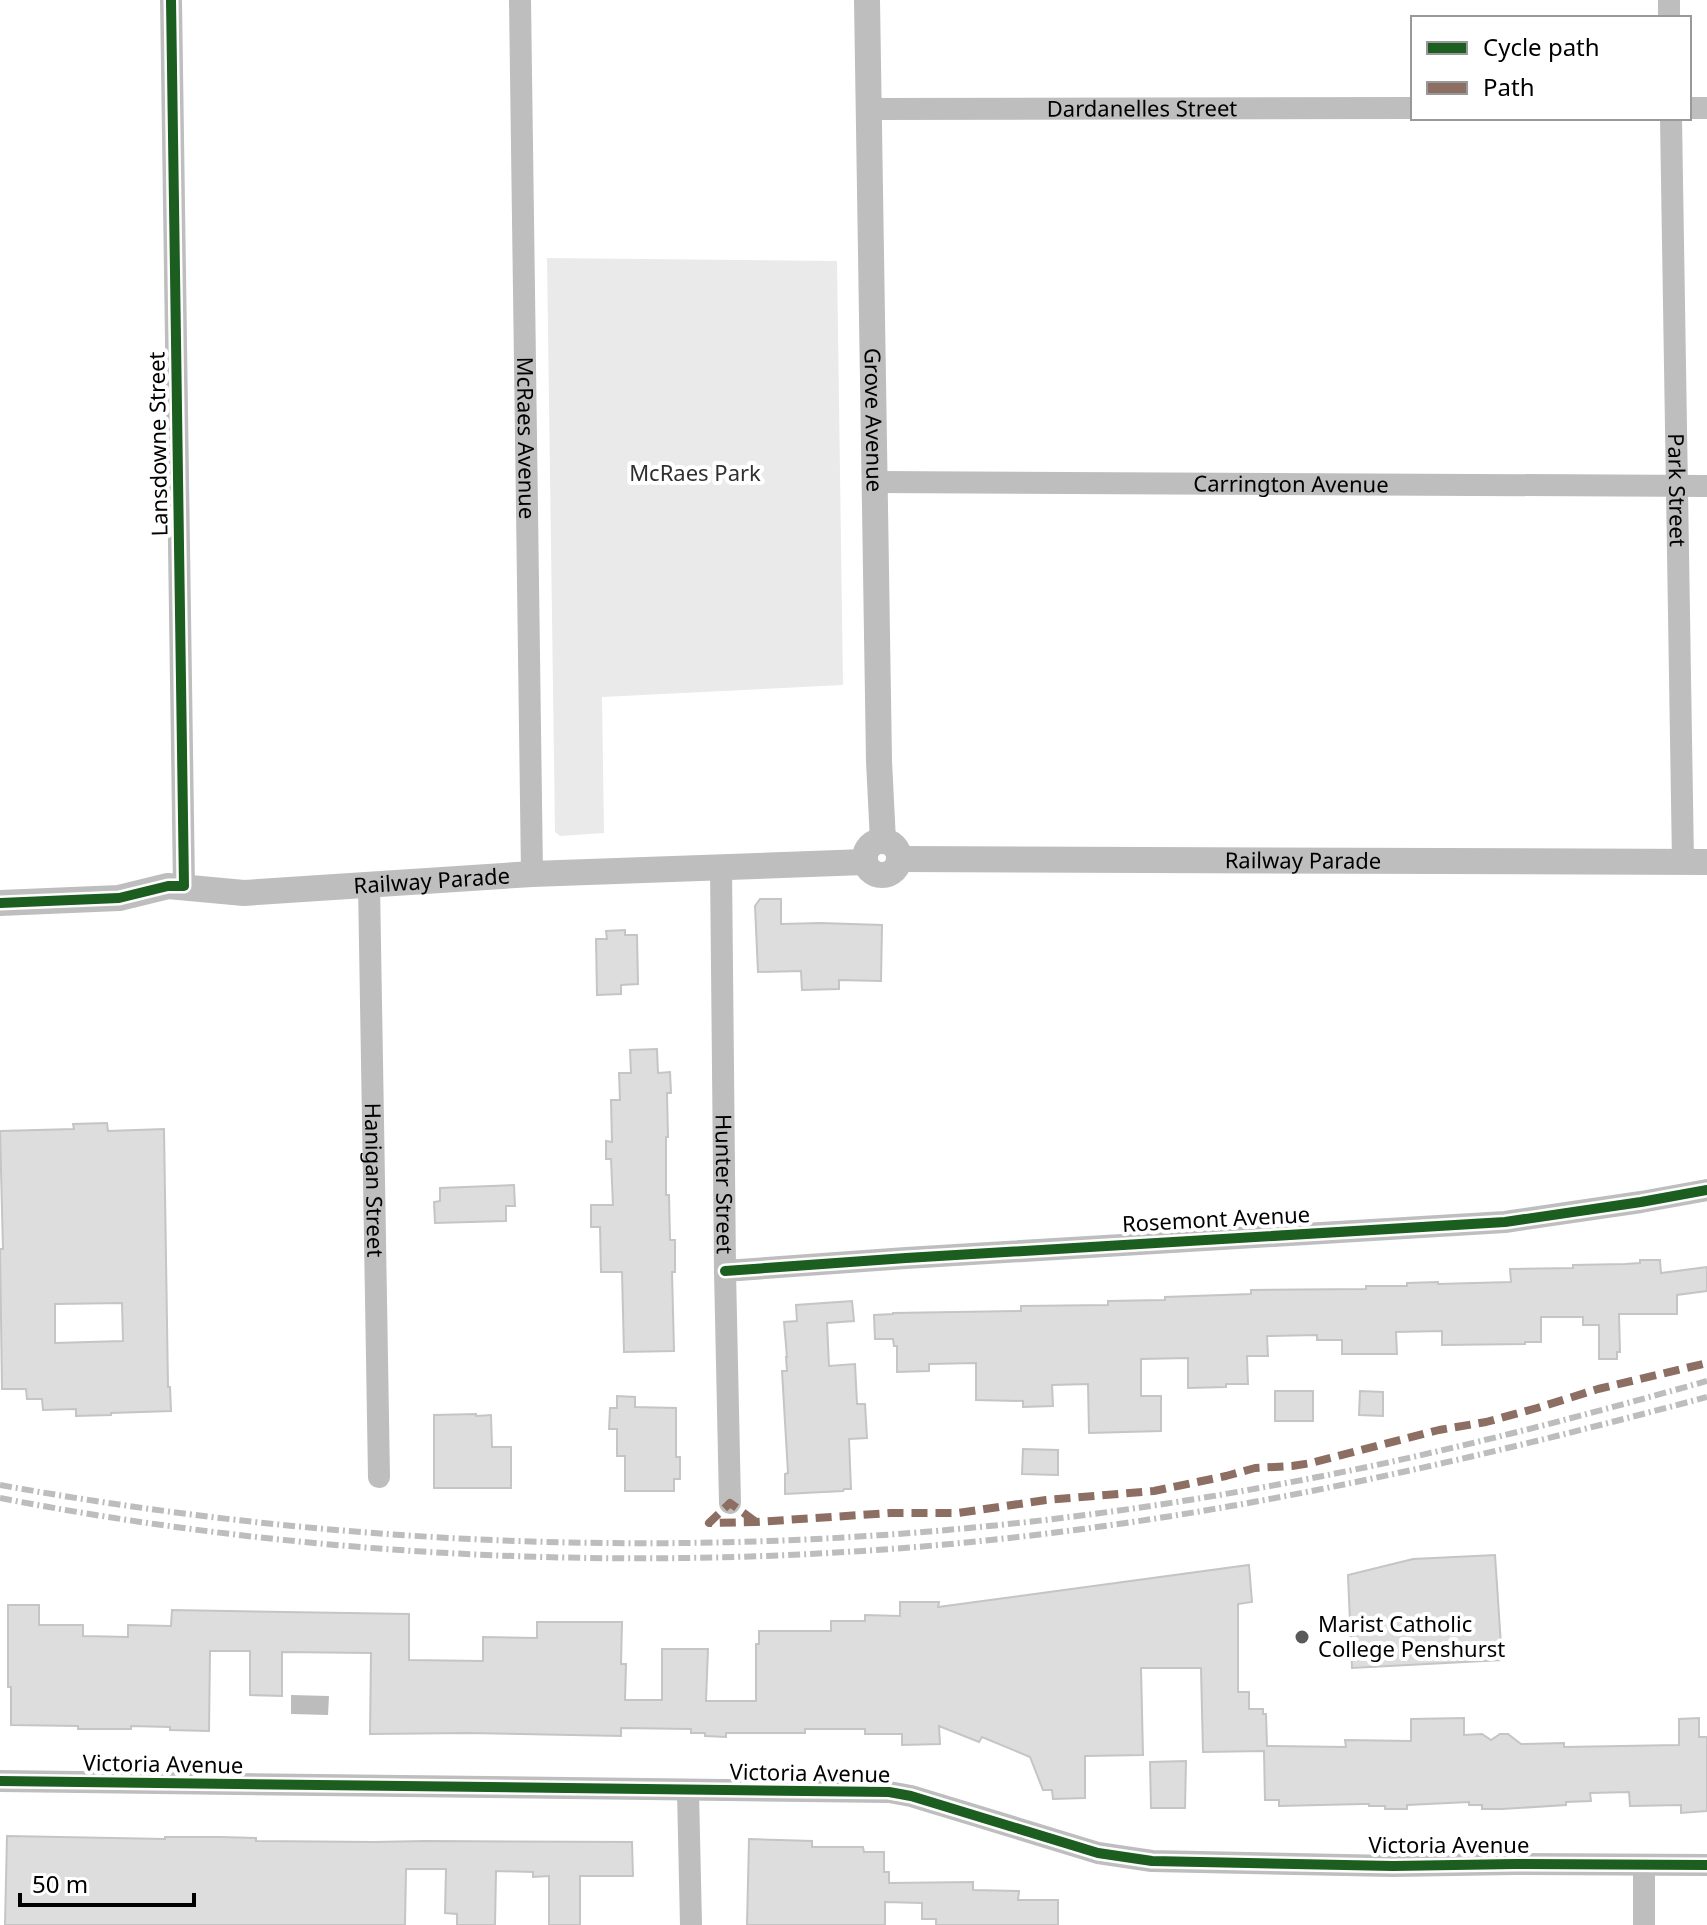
<svg xmlns="http://www.w3.org/2000/svg" width="1707" height="1925" font-family="'Noto Sans',sans-serif">
	<style>
		.green { fill: #eaeaea }
		.water { fill: #bcbcbc }
		.building { fill: #ddd; stroke: #c5c5c5; stroke-width: 2; fill-rule: evenodd }
		.lines { fill: none; stroke-linecap: round; stroke-linejoin: round }
		.minor { stroke: #bebebe; stroke-width: 22 }
		.tertiary { stroke: #bebebe; stroke-width: 26 }
		.rail { stroke: #bdbdbd; stroke-width: 6; stroke-dasharray: 12 4 2 4; stroke-linecap: butt }
		.quiet { stroke: #8d6e63; stroke-width: 8; stroke-dasharray: 16 8; stroke-linecap: butt }
		.cycleway-casing { stroke: #fff; stroke-width: 15 }
		.cycleway { stroke: #1b5e20; stroke-width: 10 }
		.poi-dot { fill: #595959; stroke: #fff; stroke-width: 3 }
		.labels { text-anchor: middle; stroke-width: 8; stroke-linejoin: round; paint-order: stroke }
		.street-label { font-size: 22px; fill: #000; stroke: #fff }
		.park-label { font-size: 22px; fill: #303030; stroke: #fff }
		.poi-label { font-size: 22px; fill: #000; stroke: #fff; text-anchor: start }
	</style>
	<rect width="100%" height="100%" fill="#fff"/>
	<polygon class="green" points="547,258 837,261 843,685 602,697 604,833 560,836 555,832"/>
	<polygon class="water" points="291,1695 329,1696 328,1715 291,1714"/>
	<g class="building">
		<polygon points="760,899 781,899 781,924 820,923 882,925 881,981 839,980 839,989 802,990 801,971 758,972 755,906"/>
		<polygon points="625,930 625,935 637,935 638,984 621,985 621,994 597,995 596,939 607,939 606,931"/>
		<polygon points="657,1049 658,1073 670,1072 671,1093 667,1093 668,1137 666,1137 666,1195 669,1195 670,1240 675,1240 675,1272 672,1272 674,1351 624,1352 622,1272 601,1272 600,1227 591,1227 591,1205 613,1205 611,1159 606,1159 606,1141 612,1142 611,1100 620,1100 619,1073 631,1073 630,1050"/>
		<path d="M 107,1123 L 108,1131 L 164,1129 L 168,1387 L 170,1387 L 171,1411 L 111,1413 L 111,1415 L 76,1416 L 76,1409 L 43,1410 L 42,1399 L 27,1399 L 26,1389 L 2,1389 L 0,1249 L 3,1249 L 0,1131 L 74,1129 L 73,1124 ZM 122,1303 L 123,1341 L 55,1343 L 55,1304 Z"/>
		<polygon points="514,1185 515,1206 506,1206 506,1221 435,1223 434,1202 440,1201 440,1188"/>
		<polygon points="1640,1260 1660,1260 1661,1273 1707,1267 1707,1291 1677,1295 1677,1314 1619,1314 1620,1352 1617,1352 1617,1359 1599,1359 1599,1325 1583,1325 1583,1317 1541,1317 1541,1342 1525,1342 1525,1344 1442,1345 1442,1331 1396,1332 1397,1354 1342,1354 1342,1340 1317,1340 1317,1335 1267,1336 1268,1356 1247,1356 1248,1384 1226,1384 1226,1387 1188,1388 1188,1358 1141,1359 1141,1396 1161,1396 1161,1431 1089,1433 1088,1384 1052,1385 1053,1406 1023,1407 1023,1401 976,1400 976,1363 929,1364 929,1371 897,1372 897,1346 894,1346 893,1339 875,1339 874,1315 893,1314 893,1313 1021,1311 1021,1306 1108,1305 1108,1301 1165,1300 1165,1297 1251,1294 1251,1290 1366,1289 1366,1286 1407,1286 1407,1283 1438,1282 1438,1284 1511,1282 1510,1269 1573,1268 1573,1265 1625,1264 1640,1263"/>
		<polygon points="852,1301 854,1321 827,1323 829,1366 855,1364 857,1404 865,1404 867,1438 849,1439 851,1489 844,1489 843,1491 785,1494 785,1474 788,1473 782,1371 787,1371 786,1357 787,1357 784,1322 797,1321 796,1305"/>
		<rect x="1275" y="1391" width="38" height="30"/>
		<polygon points="1360,1391 1383,1392 1383,1416 1359,1415"/>
		<polygon points="617,1396 635,1397 635,1407 676,1408 676,1457 680,1457 680,1479 674,1479 674,1491 625,1491 625,1456 617,1456 617,1429 609,1429 610,1408 617,1408"/>
		<polygon points="476,1414 476,1416 491,1415 492,1447 511,1447 511,1488 434,1488 434,1415"/>
		<polygon points="1023,1449 1058,1450 1058,1475 1022,1474"/>
		<polygon points="1495,1555 1502,1660 1352,1668 1348,1575 1413,1559"/>
		<polygon points="1249,1565 1252,1602 1238,1604 1238,1692 1249,1692 1249,1709 1263,1709 1263,1714 1266,1714 1267,1746 1346,1747 1345,1740 1411,1741 1411,1719 1464,1718 1464,1735 1482,1734 1491,1740 1500,1734 1508,1734 1521,1744 1564,1743 1564,1747 1679,1745 1679,1719 1699,1718 1699,1737 1707,1737 1707,1811 1681,1813 1681,1805 1630,1806 1629,1792 1590,1793 1591,1801 1566,1802 1566,1805 1502,1809 1482,1809 1482,1805 1469,1805 1469,1802 1407,1805 1407,1809 1385,1809 1385,1806 1369,1806 1369,1804 1363,1804 1279,1806 1279,1800 1265,1800 1264,1751 1203,1752 1201,1668 1141,1668 1143,1755 1085,1756 1085,1798 1053,1799 1052,1790 1043,1790 1030,1757 982,1737 979,1742 939,1726 940,1744 902,1745 902,1734 865,1734 865,1729 805,1729 805,1733 726,1733 726,1737 705,1736 705,1733 691,1733 691,1729 621,1728 621,1736 467,1733 370,1734 371,1653 282,1652 282,1696 250,1695 250,1651 210,1651 209,1731 170,1730 170,1727 131,1726 131,1729 78,1729 78,1726 11,1725 11,1687 8,1687 8,1605 39,1605 39,1625 83,1625 83,1636 128,1637 128,1625 171,1626 172,1610 409,1614 409,1660 483,1661 483,1637 537,1638 537,1622 622,1622 621,1664 626,1664 625,1700 662,1700 662,1649 708,1649 706,1701 756,1701 756,1644 759,1644 759,1631 831,1631 831,1621 865,1621 865,1615 900,1616 900,1602 939,1602 938,1607"/>
		<polygon points="1186,1761 1185,1808 1151,1808 1150,1762"/>
		<polygon points="7,1836 165,1839 165,1837 220,1837 256,1838 256,1841 374,1842 425,1841 632,1842 633,1876 580,1876 580,1925 549,1925 549,1876 533,1877 533,1872 496,1871 495,1925 457,1925 457,1914 445,1913 446,1869 406,1869 405,1925 5,1925"/>
		<polygon points="749,1839 812,1841 812,1847 863,1847 864,1852 884,1852 884,1872 889,1872 889,1883 973,1882 973,1890 1019,1891 1018,1900 1058,1900 1058,1925 936,1925 936,1919 922,1919 922,1903 885,1902 885,1925 747,1925"/>
	</g>
	<g class="lines">
		<g class="minor">
			<polyline points="171,0 184,886"/>
			<path id="s1" d="M 520,0 L 532,874"/>
			<polyline points="1669,0 1669,18"/>
			<polyline points="1689,108 1707,108"/>
			<path id="s2" d="M 870,109 L 1413,108"/>
			<path id="s3" d="M 1671,118 L 1683,862"/>
			<path id="s4" d="M 875,482 L 1707,486"/>
			<path id="s5" d="M 721,866 L 725,1271 L 730,1503"/>
			<path id="s6" d="M 369,884 L 379,1477"/>
			<polyline points="725,1271 906,1258 1505,1222 1641,1202 1707,1190"/>
			<polyline points="0,1781 889,1792 911,1796 1098,1853 1152,1861 1393,1866 1515,1864 1707,1865"/>
			<polyline points="688,1791 691,1925"/>
			<polyline points="1644,1865 1644,1925"/>
		</g>
		<g class="tertiary">
			<path id="s7" d="M 867,0 L 879,761 L 883,841"/>
			<circle cx="882" cy="858" r="17"/>
			<path id="s8" d="M 899,859 L 1707,862"/>
			<path id="s9" d="M 0,903 L 119,898 L 168,886 L 244,893 L 532,874 L 865,862"/>
		</g>
		<g class="rail">
			<path d="M 0,1485 C 425,1562 861,1564 1286,1483 C 1428,1457 1568,1420 1707,1381"/>
			<path d="M 0,1498 C 357,1567 737,1577 1097,1527 C 1303,1499 1506,1451 1707,1397"/>
		</g>
		<polyline class="quiet" points="756,1522 730,1503 709,1523 756,1522 890,1513 958,1513 1046,1500 1154,1491 1226,1476 1255,1468 1292,1466 1311,1463 1439,1430 1486,1422 1537,1408 1598,1389 1707,1363"/>
		<g class="cycleway-casing">
			<g id="cycleway">
				<polyline points="0,903 119,898 168,886 184,886 171,0"/>
				<polyline points="725,1271 906,1258 1505,1222 1641,1202 1707,1190"/>
				<polyline points="0,1781 889,1792 911,1796 1098,1853 1152,1861 1393,1866 1515,1864 1707,1865"/>
			</g>
		</g>
		<use href="#cycleway" class="cycleway"/>
	</g>
	<circle class="poi-dot" cx="1302" cy="1637" r="8"/>
	<g class="labels">
		<g class="street-label">
			<text dy="8" stroke="none"><textPath href="#s2" startOffset="272">Dardanelles Street</textPath></text>
			<text dy="8" stroke="none"><textPath href="#s7" startOffset="420">Grove Avenue</textPath></text>
			<text dy="8" stroke="none"><textPath href="#s1" startOffset="438">McRaes Avenue</textPath></text>
			<text transform="translate(158 444) rotate(-91)" y="8">Lansdowne Street</text>
			<text dy="8" stroke="none"><textPath href="#s4" startOffset="416">Carrington Avenue</textPath></text>
			<text dy="8" stroke="none"><textPath href="#s3" startOffset="372">Park Street</textPath></text>
			<text dy="8" stroke="none"><textPath href="#s8" startOffset="404">Railway Parade</textPath></text>
			<text dy="8" stroke="none"><textPath href="#s9" startOffset="434">Railway Parade</textPath></text>
			<text dy="8" stroke="none"><textPath href="#s6" startOffset="296">Hanigan Street</textPath></text>
			<text dy="8" stroke="none"><textPath href="#s5" startOffset="318">Hunter Street</textPath></text>
			<text transform="translate(1216 1219) rotate(-3)" y="8">Rosemont Avenue</text>
			<text transform="translate(163 1764) rotate(1)" y="8">Victoria Avenue</text>
			<text transform="translate(810 1773) rotate(1)" y="8">Victoria Avenue</text>
			<text x="1449" y="1853">Victoria Avenue</text>
		</g>
		<g class="park-label">
			<text x="695" y="481">McRaes Park</text>
		</g>
		<g class="poi-label">
			<text x="1318" y="1632">Marist Catholic<tspan x="1318" dy="25">College Penshurst</tspan></text>
		</g>
	</g>
	<rect x="1411" y="16" width="280" height="104" fill="#ffffff" stroke="#999999" stroke-width="2"/>
	<rect x="1427" y="42" width="40" height="12" fill="#1b5e20" stroke="#999999" stroke-width="2"/>
	<text x="1483" y="56" font-size="24" fill="#000000">Cycle path</text>
	<rect x="1427" y="82" width="40" height="12" fill="#8d6e63" stroke="#999999" stroke-width="2"/>
	<text x="1483" y="96" font-size="24" fill="#000000">Path</text>
	<path d="M20 1893v12h174v-12" fill="none" stroke="#000000" stroke-width="4"/>
	<text x="32" y="1893" font-size="24" fill="#000000" stroke="#ffffff" stroke-width="6" paint-order="stroke">50 m</text>
</svg>
